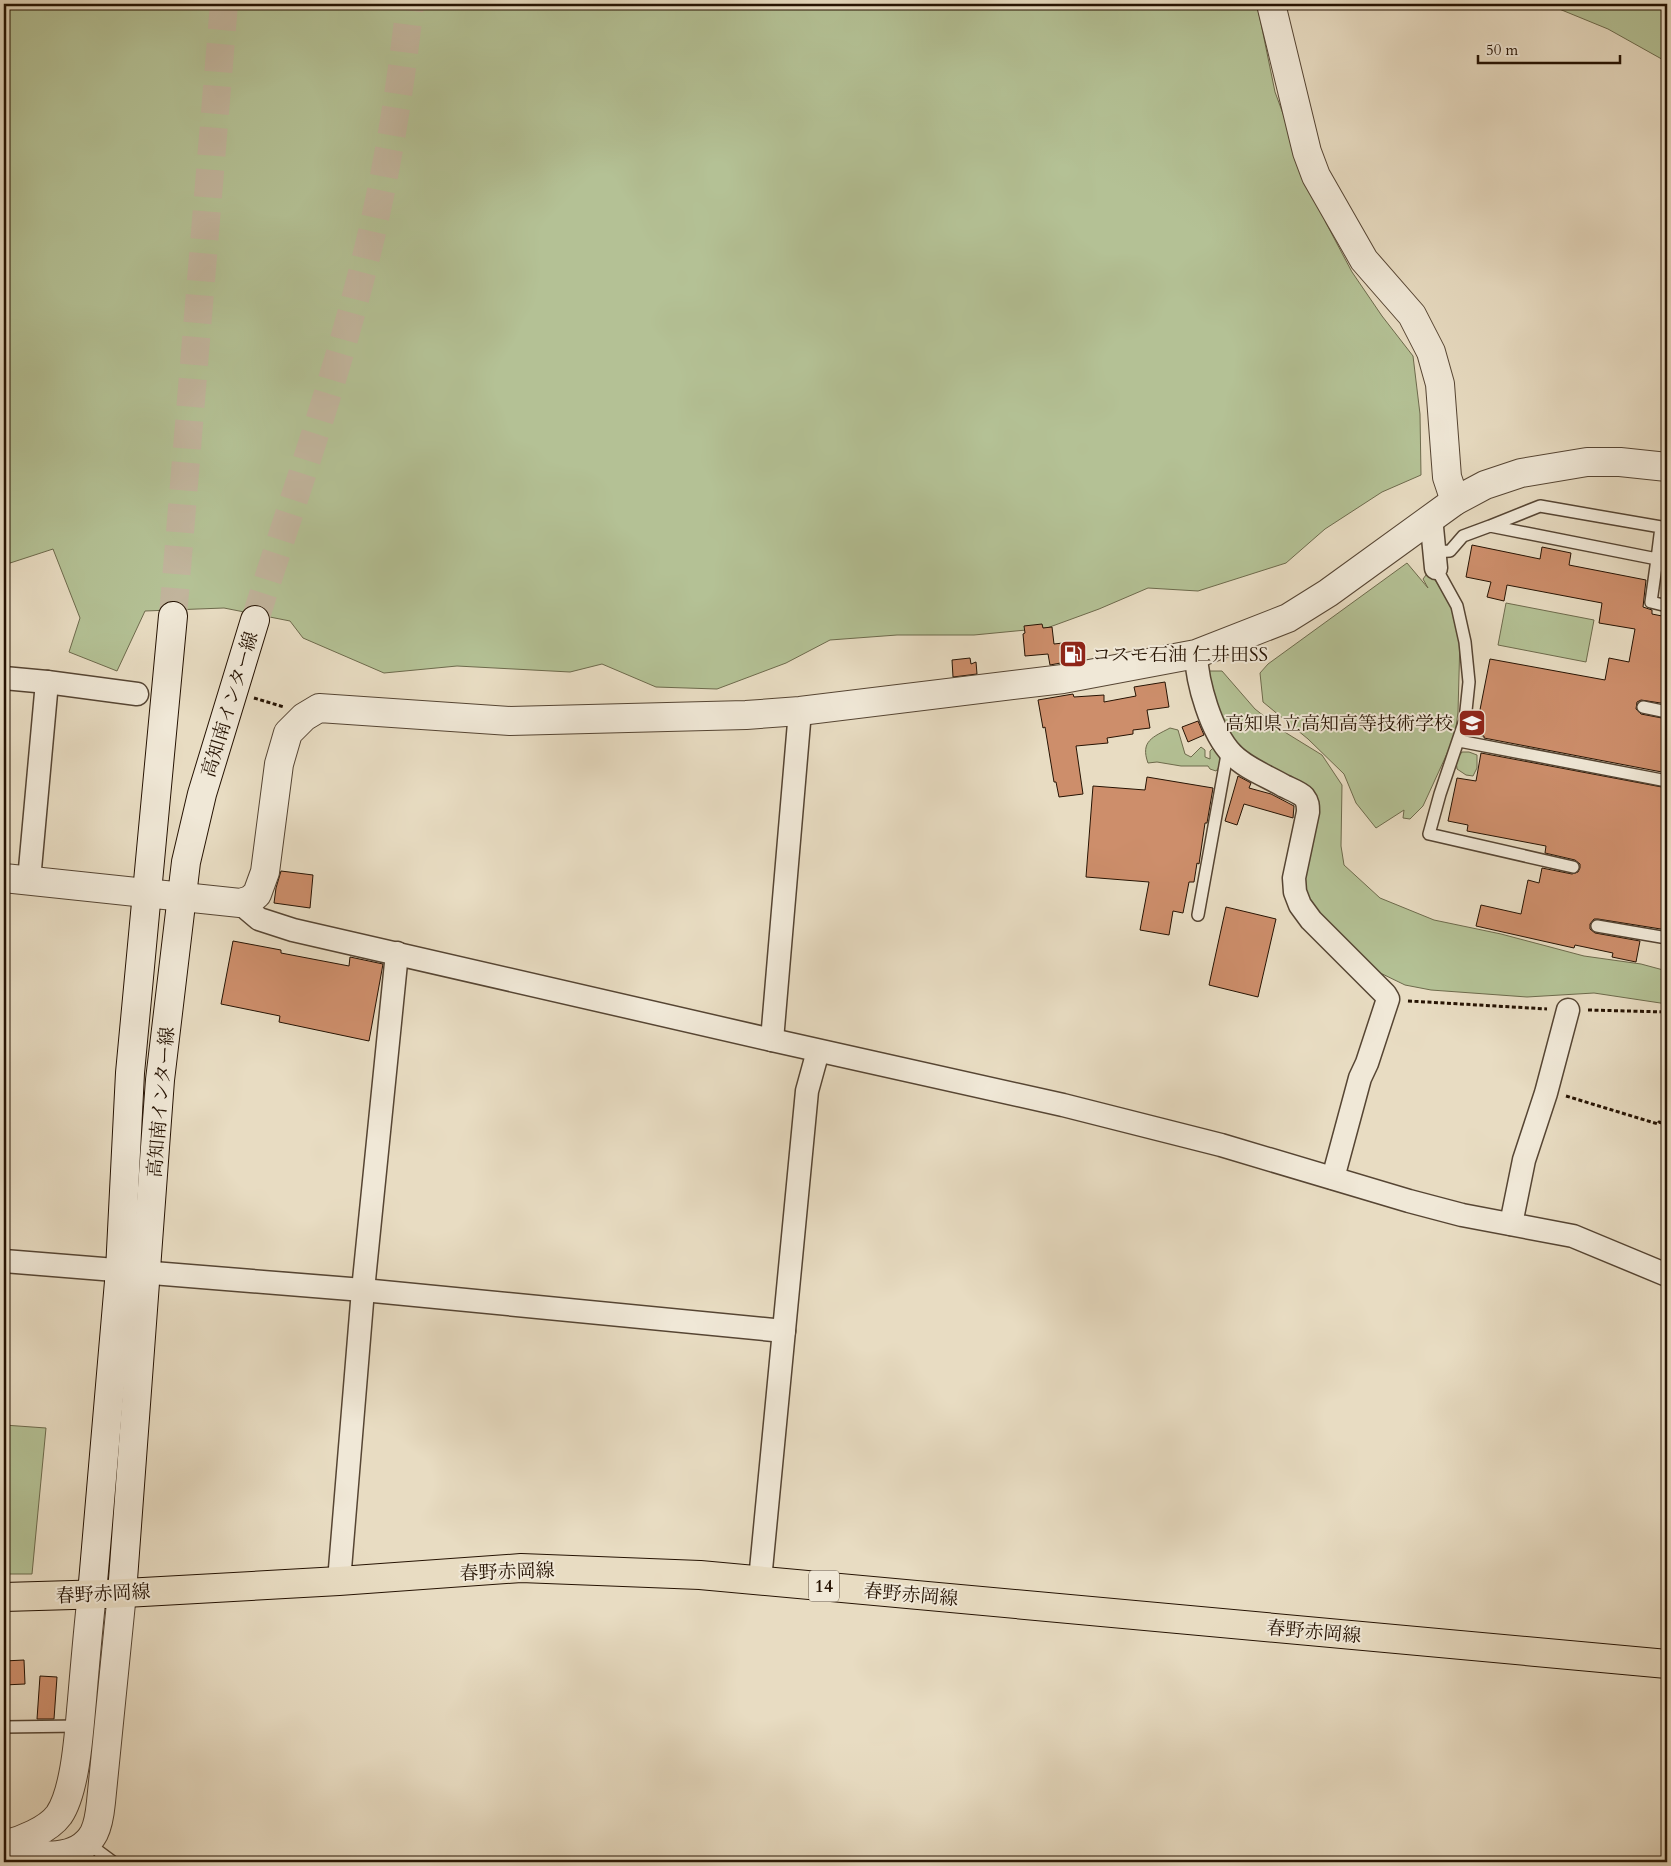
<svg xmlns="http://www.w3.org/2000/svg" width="1671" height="1866" font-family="Cardo,'Noto Serif JP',serif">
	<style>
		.green { fill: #b4c195; stroke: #6d6a4c }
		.building { fill: #cd8e6b; stroke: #261303 }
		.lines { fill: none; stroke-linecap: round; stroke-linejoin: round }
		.secondary-tunnel { stroke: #c1b49c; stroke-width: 28; stroke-dasharray: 28 14; stroke-linecap: butt }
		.service-casing { stroke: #564533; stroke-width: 14 }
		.minor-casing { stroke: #564533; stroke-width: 25 }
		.tertiary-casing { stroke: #564533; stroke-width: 30 }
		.secondary-casing { stroke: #261303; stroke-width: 30 }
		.primary-casing { stroke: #261303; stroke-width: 30 }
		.path { stroke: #261303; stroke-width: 3; stroke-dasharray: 4 2.5; stroke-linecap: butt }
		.service { stroke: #f0e8d7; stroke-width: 11 }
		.minor { stroke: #f0e8d7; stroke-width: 22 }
		.tertiary { stroke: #f0e8d7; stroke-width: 28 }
		.secondary { stroke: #f0e8d7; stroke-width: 28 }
		.primary { stroke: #e8dcc2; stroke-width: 28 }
		.labels { text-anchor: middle; stroke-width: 4; stroke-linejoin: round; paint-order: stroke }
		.shield { fill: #f0e8d7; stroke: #635343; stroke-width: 1 }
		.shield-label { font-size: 18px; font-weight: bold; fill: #261303 }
		.poi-label { font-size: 19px; fill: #261303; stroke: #f0e8d7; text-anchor: start }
		.street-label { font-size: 19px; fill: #261303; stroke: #f0e8d7 }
	</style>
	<rect width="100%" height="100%" fill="#e8dcc2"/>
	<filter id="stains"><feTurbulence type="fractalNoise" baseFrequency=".004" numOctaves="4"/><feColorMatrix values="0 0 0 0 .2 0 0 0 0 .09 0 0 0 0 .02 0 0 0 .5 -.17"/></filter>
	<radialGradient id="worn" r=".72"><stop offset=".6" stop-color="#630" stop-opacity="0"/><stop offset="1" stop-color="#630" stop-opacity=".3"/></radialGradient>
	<g class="green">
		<polygon points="4,4 1257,4 1275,92 1302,165 1326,223 1352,272 1382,316 1413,356 1420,414 1421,475 1382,492 1325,529 1286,563 1198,591 1148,588 1099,609 1047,628 974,635 897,635 830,640 786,663 717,689 656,687 602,664 570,672 457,666 384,673 303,638 290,621 224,608 145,611 117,671 69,652 80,618 53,549 4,565"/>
		<polygon points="1547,4 1667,4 1667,62 1608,29"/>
		<polygon points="1407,563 1428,588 1423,579 1429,571 1451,604 1460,638 1458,712 1455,735 1445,758 1423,806 1410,819 1403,818 1404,810 1376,828 1356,803 1344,774 1308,739 1263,702 1260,673 1268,664"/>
		<polygon points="1506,603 1594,620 1586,662 1498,645"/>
		<polygon points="1205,671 1222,671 1255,709 1283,731 1322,755 1342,785 1341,846 1344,865 1380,898 1434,920 1501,934 1584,956 1641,964 1667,971 1667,1004 1594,993 1527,997 1431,990 1405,985 1370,968 1324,925 1304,891 1302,866 1316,807 1249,761 1223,732"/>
		<path d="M 1170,728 L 1178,730 L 1185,754 L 1191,757 L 1201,747 L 1205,750 L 1205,757 L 1210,759 L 1210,751 L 1213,748 L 1220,751 L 1220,766 L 1216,771 L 1210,769 L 1208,766 L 1181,766 L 1157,762 L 1148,763 C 1140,741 1153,737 1170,728 Z"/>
		<polygon points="1462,752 1469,752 1477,755 1477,768 1473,776 1466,775 1457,769 1456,760"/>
		<polygon points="4,1425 46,1428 32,1574 4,1574"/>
	</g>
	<g class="building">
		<polygon points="1472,545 1540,559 1542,547 1571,553 1569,565 1646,580 1643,607 1652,610 1652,614 1667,617 1667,704 1641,700 1637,702 1636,709 1641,714 1667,719 1667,773 1484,738 1484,736 1475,735 1490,659 1605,680 1609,658 1629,662 1635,629 1599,623 1602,603 1507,585 1504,601 1487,597 1491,582 1466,577"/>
		<polygon points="1042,624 1043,628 1052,627 1054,644 1063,643 1066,662 1050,665 1048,654 1025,656 1023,634 1025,633 1024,626"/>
		<polygon points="970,658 971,664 976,662 977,674 953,677 952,660"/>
		<polygon points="1165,682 1169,707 1147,710 1150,728 1133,730 1133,734 1107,738 1108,743 1076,746 1083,794 1059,797 1056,782 1054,782 1045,727 1043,728 1038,700 1073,694 1074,697 1104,695 1104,702 1136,696 1134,687"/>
		<polygon points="1198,721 1204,735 1188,742 1182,727"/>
		<polygon points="1481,753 1667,788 1667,930 1598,919 1594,919 1590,924 1590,929 1595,933 1640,941 1636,962 1612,957 1613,953 1575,945 1574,948 1476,926 1481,905 1521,914 1528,880 1539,883 1542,868 1572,874 1578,872 1580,868 1580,864 1575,860 1545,853 1546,846 1467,831 1468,825 1448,821 1457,778 1476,781"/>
		<polygon points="1238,776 1251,783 1249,788 1271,794 1294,806 1293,818 1244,804 1237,825 1225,821"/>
		<polygon points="1147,777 1213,788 1207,823 1205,823 1199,864 1197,863 1194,882 1189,882 1183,913 1173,911 1169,935 1140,930 1149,882 1086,877 1093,786 1145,790"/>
		<polygon points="281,871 313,875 310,908 274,903 276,888"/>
		<polygon points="1226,907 1276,919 1258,997 1209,985"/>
		<polygon points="233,941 281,950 281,953 349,966 350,957 383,964 369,1041 279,1022 280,1016 221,1004"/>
		<polygon points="24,1660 25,1684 4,1685 4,1661"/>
		<polygon points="40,1676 57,1677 54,1719 37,1719"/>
	</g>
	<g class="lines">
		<g class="secondary-tunnel">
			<polyline points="173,616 224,4"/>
			<path d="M 255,620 C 292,502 334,385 364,265 C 386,179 400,92 410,4"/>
		</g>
		<g class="service-casing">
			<g id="service">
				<polyline points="1434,552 1450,551 1463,536 1490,526 1657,559 1661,527 1540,506 1490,526"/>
				<polyline points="1657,559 1651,602 1667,606"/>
				<polyline points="1436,568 1457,606 1465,642 1469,682 1465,720 1440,794 1429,834 1573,867"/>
				<polyline points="1643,707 1667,712"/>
				<polyline points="1459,741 1667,781"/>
				<polyline points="1198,915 1228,749"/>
				<polyline points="1597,926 1667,938"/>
				<polyline points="4,1727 79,1726"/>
				<polyline points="86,1842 113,1862"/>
			</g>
		</g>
		<g class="minor-casing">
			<g id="minor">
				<polyline points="1431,517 1436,568"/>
				<path d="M 1196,654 C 1197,683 1211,732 1232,754 C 1245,768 1267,776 1284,786 C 1290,789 1299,792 1304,797 C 1308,802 1308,806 1308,812 L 1294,878 L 1295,892 L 1300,905 L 1311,920 L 1385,994 L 1388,999 L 1367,1063 L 1360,1078 L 1333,1178"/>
				<polyline points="4,678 47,682 137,694"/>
				<polyline points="29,880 47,682"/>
				<polyline points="240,903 259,919 293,930 772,1040 1063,1105 1221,1145 1409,1201 1462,1215 1573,1236 1667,1275"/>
				<polyline points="772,1040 800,711"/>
				<polyline points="1511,1224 1524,1160 1546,1093 1568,1010"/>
				<polyline points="4,1261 363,1290 784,1331"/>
				<polyline points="760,1580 807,1091 818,1051"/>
				<polyline points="339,1581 363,1290 397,953"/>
			</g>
		</g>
		<g class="tertiary-casing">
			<g id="tertiary">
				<polyline points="1271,4 1307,152 1316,176 1364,260 1412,315 1431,352 1440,384 1447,477 1455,501"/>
				<polyline points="4,878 240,903 250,900 257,894 265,872 279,764 288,733 304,717 319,708 510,721 746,715 800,711 1063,679 1196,654 1288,618 1328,593 1455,501 1485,485 1521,473 1587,462 1620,462 1667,467"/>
				<path d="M 4,1845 C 21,1841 48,1830 59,1815 C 76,1790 79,1730 82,1700 C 85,1665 88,1629 92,1594"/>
				<path d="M 4,1851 C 32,1855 77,1865 94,1833 C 99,1823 100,1812 101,1802 L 122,1593"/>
			</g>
		</g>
		<g class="secondary-casing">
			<g id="secondary">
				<polyline points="122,1593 160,1080 186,862 202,794 255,620"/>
				<polyline points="92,1594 120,1270 130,1073 173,616"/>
			</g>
		</g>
		<g class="primary-casing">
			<polyline id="primary" points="4,1597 107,1594 339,1581 521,1568 700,1575 1667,1664"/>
		</g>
		<g class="path">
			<polyline points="254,698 284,707"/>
			<polyline points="1408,1001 1547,1009"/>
			<polyline points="1588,1010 1667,1012"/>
			<polyline points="1566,1096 1658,1124 1659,1122 1667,1125"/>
		</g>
		<use href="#service" class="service"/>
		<use href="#minor" class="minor"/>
		<use href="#tertiary" class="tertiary"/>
		<use href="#secondary" class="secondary"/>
		<use href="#primary" class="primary"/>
	</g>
	<defs>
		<g id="fuel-square" transform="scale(1.4375)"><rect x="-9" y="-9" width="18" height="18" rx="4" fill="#8f2418" stroke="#f0e8d7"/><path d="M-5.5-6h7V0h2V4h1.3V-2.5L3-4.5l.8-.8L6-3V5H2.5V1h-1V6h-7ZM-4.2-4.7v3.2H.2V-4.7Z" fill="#fff"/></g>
		<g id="school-square" transform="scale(1.4375)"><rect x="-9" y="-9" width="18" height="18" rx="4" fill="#8f2418" stroke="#f0e8d7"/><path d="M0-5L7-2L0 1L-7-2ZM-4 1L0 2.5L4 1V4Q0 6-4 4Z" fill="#fff"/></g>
	</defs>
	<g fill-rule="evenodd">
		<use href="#fuel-square" x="1073" y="654"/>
		<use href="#school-square" x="1472" y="723"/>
	</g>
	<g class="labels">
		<rect class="shield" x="809" y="1570.5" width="30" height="31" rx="4"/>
		<g class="shield-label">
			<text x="824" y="1592">14</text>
		</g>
		<g class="poi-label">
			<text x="1092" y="661">コスモ石油 仁井田SS</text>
			<text x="1453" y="730" text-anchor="end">高知県立高知高等技術学校</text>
		</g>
		<g class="street-label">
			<text transform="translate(229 704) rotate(-73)" y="7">高知南インター線</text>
			<text transform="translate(160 1102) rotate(-85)" y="7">高知南インター線</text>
			<text transform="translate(507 1571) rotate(-2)" y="7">春野赤岡線</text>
			<text transform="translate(103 1593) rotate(-3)" y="7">春野赤岡線</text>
			<text transform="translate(911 1594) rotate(5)" y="7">春野赤岡線</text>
			<text transform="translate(1314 1631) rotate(5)" y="7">春野赤岡線</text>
		</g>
	</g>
	<rect width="1671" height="1866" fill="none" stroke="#e8dcc2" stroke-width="20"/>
	<rect x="5" y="5" width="1661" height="1856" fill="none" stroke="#261303" stroke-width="2.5"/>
	<rect x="10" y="10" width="1651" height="1846" fill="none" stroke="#261303"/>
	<path d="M1478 55v8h142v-8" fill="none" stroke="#261303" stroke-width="2.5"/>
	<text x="1486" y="55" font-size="15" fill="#261303" stroke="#f0e8d7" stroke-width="4" paint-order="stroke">50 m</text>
	<rect width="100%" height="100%" filter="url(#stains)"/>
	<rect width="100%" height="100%" fill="url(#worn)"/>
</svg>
